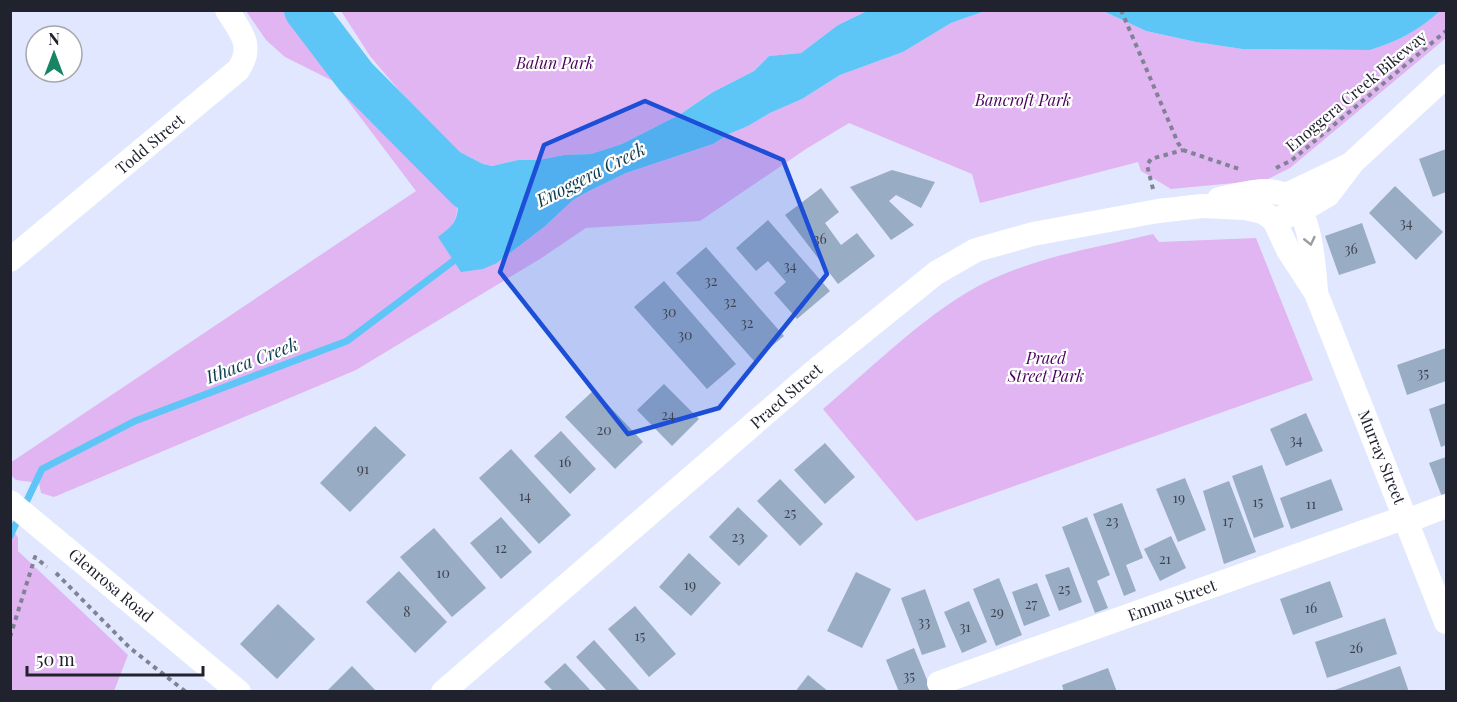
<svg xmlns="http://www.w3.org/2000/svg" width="1457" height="702" font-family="'Playfair Display',serif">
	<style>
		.green { fill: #e1b4f2 }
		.water { fill: #5ec6f6 }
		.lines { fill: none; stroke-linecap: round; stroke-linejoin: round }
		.stream { stroke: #5ec6f6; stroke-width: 7 }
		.river { stroke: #5ec6f6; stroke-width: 42 }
		.building { fill: #98acc3 }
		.path { stroke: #7f8394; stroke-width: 4; stroke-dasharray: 4.5 4.5; stroke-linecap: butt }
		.minor { stroke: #fff; stroke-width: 24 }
		.oneway { stroke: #9b9ca0 }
		.marked { fill: #1d4ed8; fill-opacity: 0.2; stroke: #1d4ed8; stroke-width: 4.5; stroke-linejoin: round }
		.labels { text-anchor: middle; stroke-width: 4.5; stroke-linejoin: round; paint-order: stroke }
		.number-label { font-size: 14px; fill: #3e4452 }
		.park-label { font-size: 16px; font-style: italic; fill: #49005d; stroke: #fff }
		.street-label { font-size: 16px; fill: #20222d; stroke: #fff }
		.water-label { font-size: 18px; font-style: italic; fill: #0c3b4e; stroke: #fff }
	</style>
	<rect width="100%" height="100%" fill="#e1e7fe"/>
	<g class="green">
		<path d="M 246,11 L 295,11 L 344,71 L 449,180 C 455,196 462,210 452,225 L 497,263 L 544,227 L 573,200 L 589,191 L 626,173 L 713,144 L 729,134 L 748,126 L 770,113 L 802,99 L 840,75 L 903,52 L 951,23 L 985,11 L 1103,11 L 1146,31 L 1196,42 L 1242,49 L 1370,50 C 1396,42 1420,30 1440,11 L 1446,11 L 1446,38 L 1290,168 L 1266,180 L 1171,189 L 1141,171 L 1138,162 L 980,203 L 972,174 L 849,123 L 806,149 L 700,221 L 586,228 L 540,259 L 356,370 L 54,497 L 41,493 L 39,483 L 16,480 L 11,475 L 10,463 L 416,191 L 333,81 L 285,57 L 266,40 Z"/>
		<polygon points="341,11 867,11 838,25 801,53 769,56 754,71 713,92 679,115 622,144 591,154 564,155 539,160 518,160 492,166 483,164 458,151 407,100 370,56"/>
		<path d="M 1153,234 L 1159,242 L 1256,238 L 1313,380 L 916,521 L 823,409 C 874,366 930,309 990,280 C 1041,256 1099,247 1153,234 Z"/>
		<polygon points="10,525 18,538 18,551 128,655 114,691 11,691"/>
	</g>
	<g class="water">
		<path d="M 867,11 L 985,11 L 951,23 L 903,52 L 840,75 L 802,99 L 770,113 L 748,126 L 729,134 L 713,144 L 626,173 L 589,191 L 573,200 L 544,227 L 497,263 L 483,269 L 461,272 L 438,237 C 444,232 452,227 455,220 C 466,196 442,173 428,157 L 449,142 L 458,151 L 483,164 L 492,166 L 518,160 L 539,160 L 564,155 L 591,154 L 622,144 L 679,115 L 713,92 L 754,71 L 769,56 L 801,53 L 838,25 Z"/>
		<path d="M 1103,11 L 1440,11 C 1420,30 1396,42 1370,50 L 1242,49 L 1196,42 L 1146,31 Z"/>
	</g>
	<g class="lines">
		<polyline class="stream" points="10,536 42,469 135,421 347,341 460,256"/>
		<polyline class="river" points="305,10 356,77 467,189 475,193"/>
	</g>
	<g class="building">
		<polygon points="1446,149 1446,192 1433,197 1419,159"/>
		<polygon points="892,170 935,182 921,208 896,195 889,201 914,225 891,240 850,187"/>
		<polygon points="1395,186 1443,232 1416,260 1369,213"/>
		<polygon points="821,188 839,212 825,223 841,245 857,233 875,256 838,284 785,215"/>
		<polygon points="768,220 830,291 797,319 774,293 786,282 768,261 756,271 736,248"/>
		<polygon points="1362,223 1376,263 1339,275 1325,236"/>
		<polygon points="706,247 784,336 754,361 676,273"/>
		<polygon points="664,281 736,364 707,389 634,307"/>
		<polygon points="1446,348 1446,381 1407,395 1397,365"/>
		<polygon points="664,384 699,419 672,446 637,410"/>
		<polygon points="594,390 643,442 615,469 565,417"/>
		<polygon points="1446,403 1446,445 1441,447 1429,409"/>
		<polygon points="1306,413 1323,451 1286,466 1270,429"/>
		<polygon points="375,426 406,455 350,512 320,483"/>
		<polygon points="561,431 596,469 570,494 534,456"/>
		<polygon points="825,443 855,477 825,504 794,470"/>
		<polygon points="511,449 571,515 539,544 479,478"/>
		<polygon points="1446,457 1446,496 1442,497 1429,463"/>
		<polygon points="1262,465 1284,527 1254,538 1232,476"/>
		<polygon points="1185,478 1206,530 1178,542 1156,489"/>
		<polygon points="780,479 823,524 800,546 757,501"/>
		<polygon points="1331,479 1343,510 1291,529 1280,498"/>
		<polygon points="1229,481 1256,552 1224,564 1203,491"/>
		<polygon points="1122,503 1143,558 1126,565 1136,591 1124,596 1093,514"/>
		<polygon points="738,507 768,536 739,566 709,537"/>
		<polygon points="501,517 532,552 501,579 470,543"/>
		<polygon points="1087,517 1110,575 1097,581 1108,608 1095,613 1062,527"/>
		<polygon points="434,528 486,588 452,617 400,557"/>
		<polygon points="1171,536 1186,568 1160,581 1144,549"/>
		<polygon points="689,553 721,583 691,616 659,587"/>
		<polygon points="1069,567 1082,602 1059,611 1045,575"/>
		<polygon points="399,571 447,622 415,653 366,602"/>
		<polygon points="856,572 891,589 862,648 827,631"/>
		<polygon points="999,578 1022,635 996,646 973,589"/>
		<polygon points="1330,581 1343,617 1293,635 1280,599"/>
		<polygon points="1037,583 1050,616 1024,626 1012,592"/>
		<polygon points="925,589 946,647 922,655 901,598"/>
		<polygon points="969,601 987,642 962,653 944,612"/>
		<polygon points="278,604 315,639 277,679 240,644"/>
		<polygon points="635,606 676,654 649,677 608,629"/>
		<polygon points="1385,618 1397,654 1327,678 1315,642"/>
		<polygon points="594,640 641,692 608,692 576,657"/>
		<polygon points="914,648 932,692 899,692 886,660"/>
		<polygon points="565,663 592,692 554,692 544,682"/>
		<polygon points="352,666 377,692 326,692"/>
		<polygon points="1400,666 1409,692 1332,692 1332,691"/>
		<polygon points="1108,668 1117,692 1064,692 1062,685"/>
		<polygon points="808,675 829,692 795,692"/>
	</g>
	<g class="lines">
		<g class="path">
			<polyline points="1121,10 1178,143 1183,150 1239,169"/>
			<polyline points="1276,168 1292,160 1446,31"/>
			<polyline points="1153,189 1147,165 1151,159 1183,150"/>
			<polyline points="56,573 130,648 186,692"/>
			<polyline points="10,637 35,557 47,567"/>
		</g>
		<g class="minor">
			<polyline points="1286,195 1349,165"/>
			<path d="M 1219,199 C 1235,196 1253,190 1269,191 C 1276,192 1285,194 1291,198 C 1311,216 1314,266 1316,291"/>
			<polyline points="1274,220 1299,212 1328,195 1353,162 1446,76"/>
			<path d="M 10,260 L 238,70 C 255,46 240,31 227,10"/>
			<polyline points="10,502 239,692"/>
			<polyline points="1407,521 1446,506"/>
			<polyline points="939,683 1406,517"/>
			<polyline points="443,692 817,369 936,273 976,250 1033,234 1158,211 1202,206 1245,208 1263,212 1274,220 1288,250 1316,293 1446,622"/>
		</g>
	</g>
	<defs><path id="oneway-chevron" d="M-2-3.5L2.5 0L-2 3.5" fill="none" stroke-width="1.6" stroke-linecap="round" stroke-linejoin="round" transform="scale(1.5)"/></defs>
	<use class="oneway" href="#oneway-chevron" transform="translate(1310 241) rotate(77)"/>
	<path class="marked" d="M 645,101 L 783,160 L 827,274 L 719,408 L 628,434 L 500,272 L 544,145 Z"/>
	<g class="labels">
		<g class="number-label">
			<text x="1406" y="228">34</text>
			<text x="820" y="244">36</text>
			<text x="1351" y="254">36</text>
			<text x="790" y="271">34</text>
			<text x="711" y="286">32</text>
			<text x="730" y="307">32</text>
			<text x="669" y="317">30</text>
			<text x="747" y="328">32</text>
			<text x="685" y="340">30</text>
			<text x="1423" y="378">35</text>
			<text x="668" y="420">24</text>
			<text x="604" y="435">20</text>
			<text x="1296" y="445">34</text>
			<text x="565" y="467">16</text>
			<text x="363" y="474">91</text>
			<text x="525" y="501">14</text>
			<text x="1179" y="503">19</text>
			<text x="1258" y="507">15</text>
			<text x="1311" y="509">11</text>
			<text x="790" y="518">25</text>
			<text x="1112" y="526">23</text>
			<text x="1228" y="526">17</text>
			<text x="738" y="542">23</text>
			<text x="501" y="553">12</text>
			<text x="1165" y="564">21</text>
			<text x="443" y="578">10</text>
			<text x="690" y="590">19</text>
			<text x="1064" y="594">25</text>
			<text x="1031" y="609">27</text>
			<text x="1311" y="613">16</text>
			<text x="407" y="617">8</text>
			<text x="997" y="617">29</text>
			<text x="924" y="627">33</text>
			<text x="965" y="632">31</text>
			<text x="640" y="641">15</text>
			<text x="1356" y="653">26</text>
			<text x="909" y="681">35</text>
		</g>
		<g class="park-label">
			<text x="555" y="69">Balun Park</text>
			<text x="1023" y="106">Bancroft Park</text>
			<text x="1046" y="364">Praed<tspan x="1046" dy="18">Street Park</tspan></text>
		</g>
		<g class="street-label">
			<text transform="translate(1356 91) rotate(-40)" y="6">Enoggera Creek Bikeway</text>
			<text transform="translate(150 144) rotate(-40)" y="6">Todd Street</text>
			<text transform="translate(786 396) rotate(-41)" y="6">Praed Street</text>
			<text transform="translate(1382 457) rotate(68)" y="6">Murray Street</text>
			<text transform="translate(111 585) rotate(40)" y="6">Glenrosa Road</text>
			<text transform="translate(1172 600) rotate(-20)" y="6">Emma Street</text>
		</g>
		<g class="water-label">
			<text transform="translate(591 175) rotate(-27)" y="6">Enoggera Creek</text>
			<text transform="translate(252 361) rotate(-21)" y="6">Ithaca Creek</text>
		</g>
	</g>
	<rect width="1457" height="702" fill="none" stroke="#20222d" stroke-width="24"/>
	<g transform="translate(54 54)"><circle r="28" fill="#ffffff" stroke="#a6a7ab" stroke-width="1.5"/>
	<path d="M0-4.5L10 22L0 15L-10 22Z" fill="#178563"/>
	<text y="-9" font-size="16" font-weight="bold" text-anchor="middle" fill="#20222d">N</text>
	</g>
	<path d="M27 666v9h176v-9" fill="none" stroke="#20222d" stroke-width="3"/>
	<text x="36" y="666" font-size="18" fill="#20222d" stroke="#ffffff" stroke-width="4.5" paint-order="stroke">50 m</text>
</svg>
